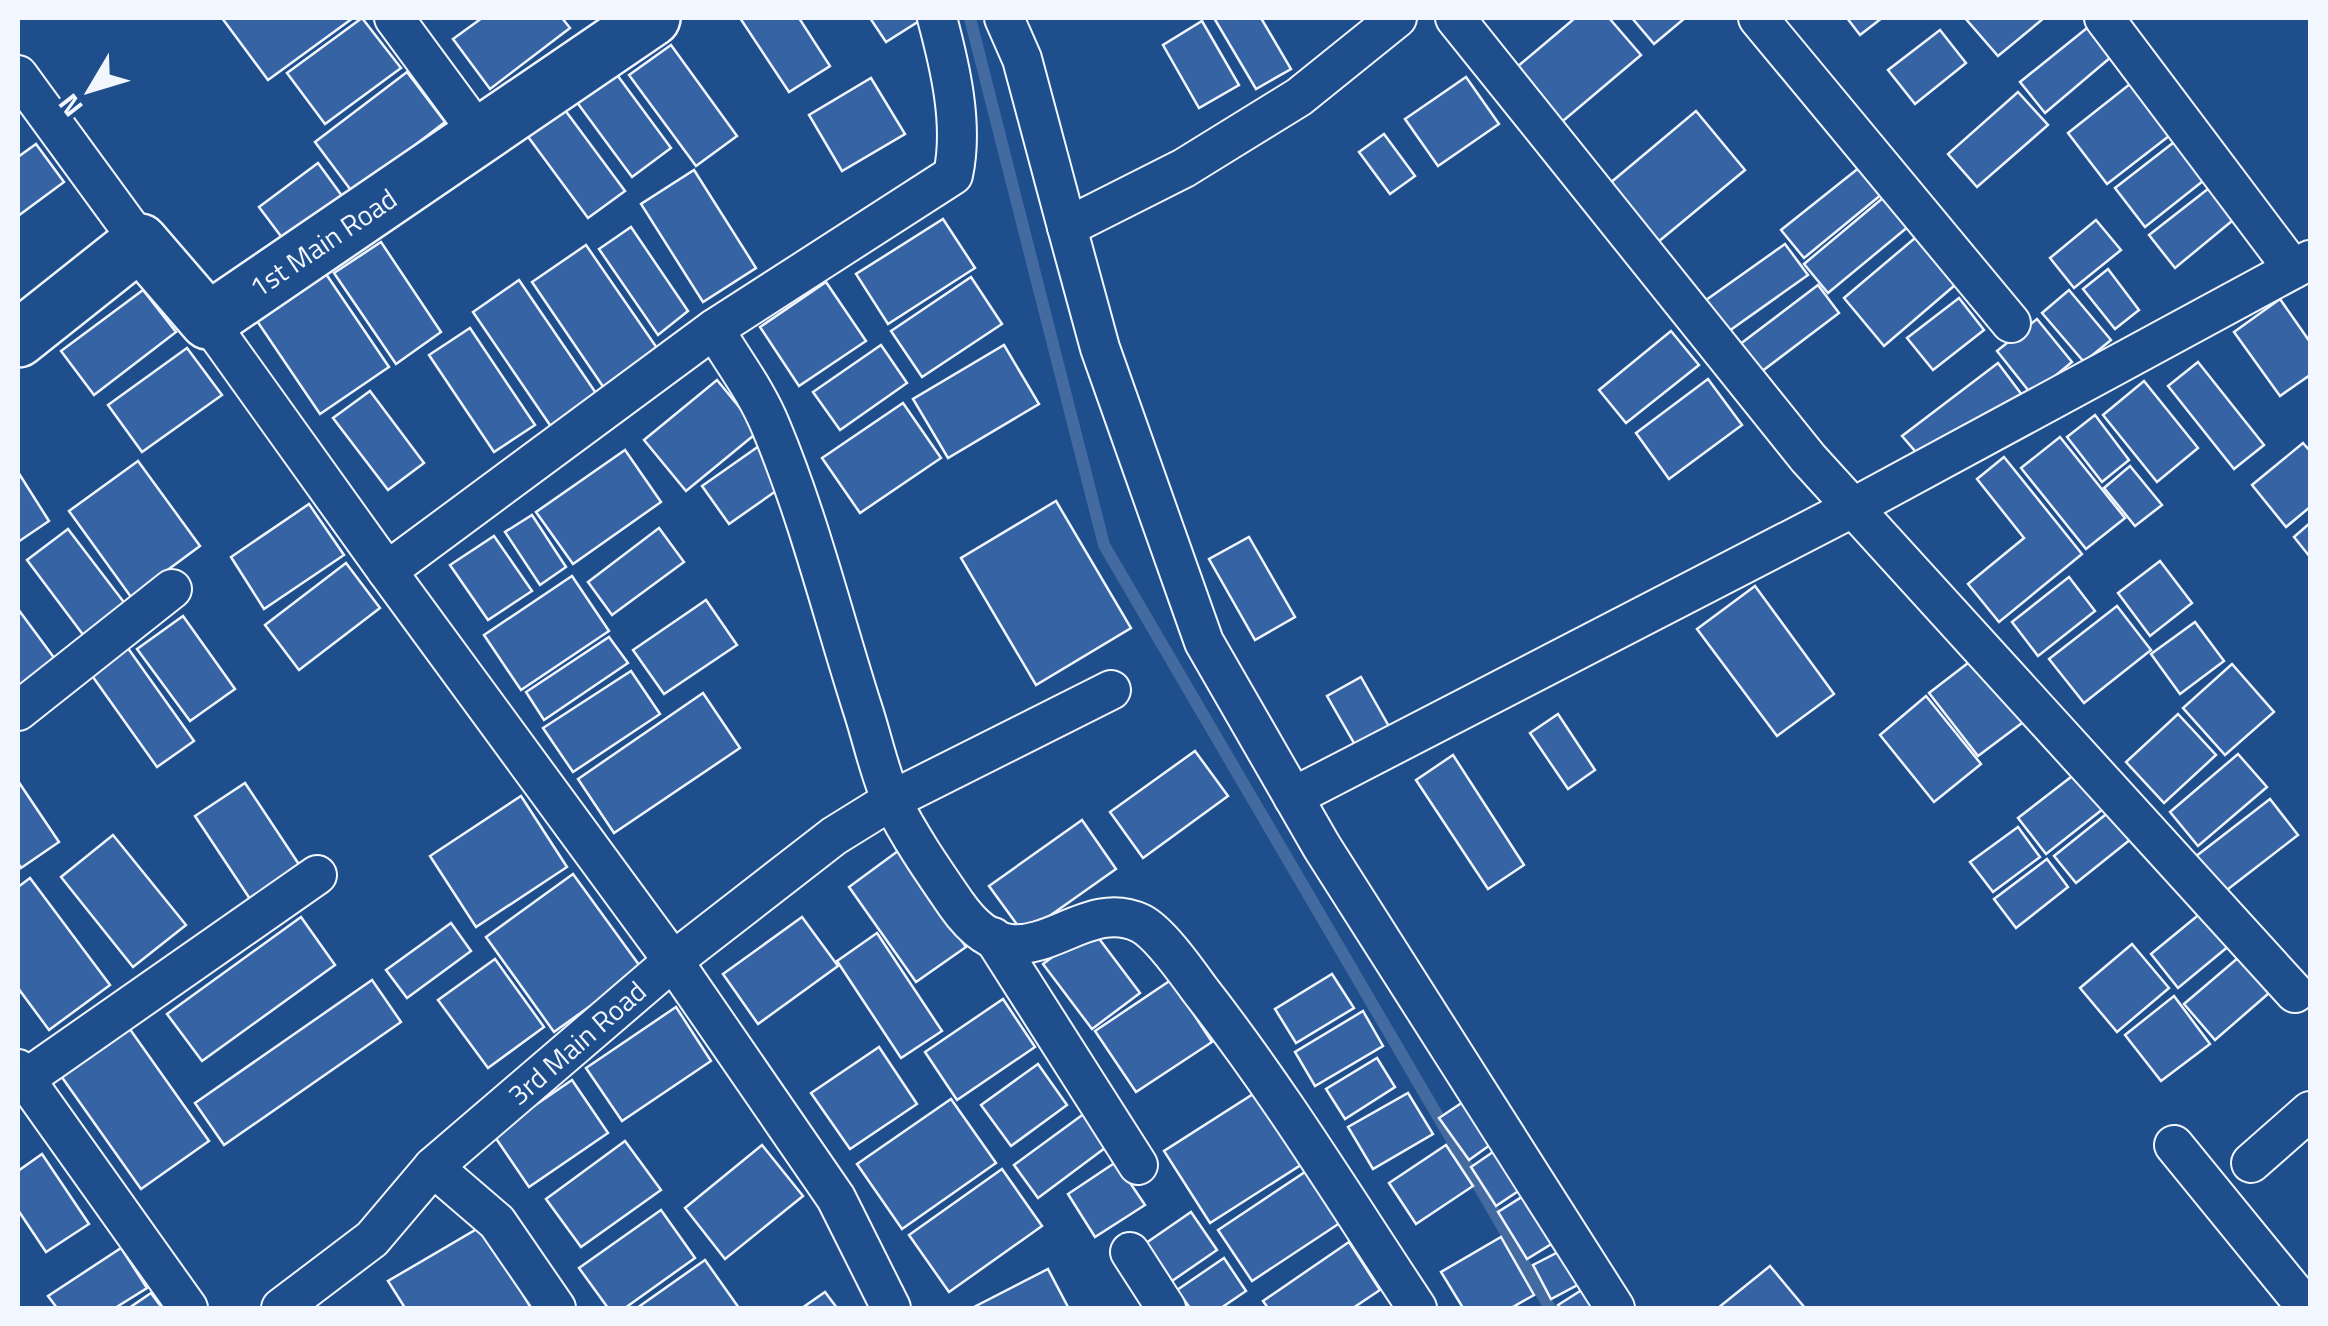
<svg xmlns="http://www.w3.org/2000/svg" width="2328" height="1326" font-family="'Titillium Web',sans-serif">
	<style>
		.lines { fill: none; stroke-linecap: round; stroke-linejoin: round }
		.stream { stroke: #446ba0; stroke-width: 12 }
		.building { fill: #3563a3; stroke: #f2f6ff; stroke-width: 2.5 }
		.street-casing { stroke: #f2f6ff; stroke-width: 42 }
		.secondary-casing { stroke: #f2f6ff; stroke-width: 60 }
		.street { stroke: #1f4e8c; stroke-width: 38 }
		.secondary { stroke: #1f4e8c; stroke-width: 55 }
		.labels { text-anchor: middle; stroke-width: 8; stroke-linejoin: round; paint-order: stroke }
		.street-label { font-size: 28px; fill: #f2f6ff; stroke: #1f4e8c }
	</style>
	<rect width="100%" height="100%" fill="#1f4e8c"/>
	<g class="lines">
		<polyline class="stream" points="970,18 1104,545 1550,1308"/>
	</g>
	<g class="building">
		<polygon points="222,18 353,18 268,80"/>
		<polygon points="362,18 401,68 325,124 287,73"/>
		<polygon points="482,18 562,18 570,28 490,89 453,39"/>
		<polygon points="740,18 799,18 830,66 789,92"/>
		<polygon points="870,18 924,18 886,42"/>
		<polygon points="1214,18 1261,18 1291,69 1256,89"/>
		<polygon points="1575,18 1609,18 1641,55 1557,126 1511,72"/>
		<polygon points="1632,18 1685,18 1654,44"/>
		<polygon points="1847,18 1882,18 1860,35"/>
		<polygon points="1965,18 2044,18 1998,56"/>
		<polygon points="1202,21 1239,85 1199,108 1163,45"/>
		<polygon points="2087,28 2111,57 2045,113 2020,82"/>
		<polygon points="1940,30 1966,63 1915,104 1888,70"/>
		<polygon points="671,45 737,136 696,166 629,75"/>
		<polygon points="407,72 445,122 353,193 315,142"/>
		<polygon points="615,72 671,148 632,177 576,101"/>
		<polygon points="1466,77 1499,124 1438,166 1405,119"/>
		<polygon points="871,78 905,134 842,171 809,115"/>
		<polygon points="2130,84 2169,136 2107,184 2068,133"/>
		<polygon points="2018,92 2048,125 1977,187 1948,154"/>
		<polygon points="562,106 625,191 588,218 526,134"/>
		<polygon points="1696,111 1745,170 1652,247 1603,189"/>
		<polygon points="1384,134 1415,176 1390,194 1359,152"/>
		<polygon points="2178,139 2208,177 2145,227 2115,188"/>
		<polygon points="36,144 64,182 18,216 18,157"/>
		<polygon points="318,163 345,200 286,243 259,207"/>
		<polygon points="1860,167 1882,194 1804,258 1781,230"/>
		<polygon points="694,170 756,268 703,302 641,204"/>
		<polygon points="2213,185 2238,216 2175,268 2149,235"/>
		<polygon points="1890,192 1915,221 1828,293 1804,264"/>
		<polygon points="943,219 975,268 888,324 856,274"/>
		<polygon points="2096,220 2121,250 2074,288 2050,258"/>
		<polygon points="631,227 688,311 658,335 599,249"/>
		<polygon points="1915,238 1955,285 1884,346 1844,298"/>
		<polygon points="381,242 441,332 396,364 334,273"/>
		<polygon points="1785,244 1808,275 1722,336 1699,305"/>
		<polygon points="586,245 659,351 604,388 532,282"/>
		<polygon points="2108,269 2139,310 2115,329 2083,289"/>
		<polygon points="324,271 389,367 320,414 255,318"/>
		<polygon points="971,277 1002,324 922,377 891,331"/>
		<polygon points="519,280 602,402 556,434 473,312"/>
		<polygon points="826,282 866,341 799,386 760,327"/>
		<polygon points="1818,285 1839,313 1753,378 1731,351"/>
		<polygon points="143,290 176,332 94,395 61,351"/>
		<polygon points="2069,290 2111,340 2084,362 2042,313"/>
		<polygon points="1959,298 1984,330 1933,370 1907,338"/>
		<polygon points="2280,299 2310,342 2310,375 2280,396 2234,332"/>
		<polygon points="2037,319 2072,362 2032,395 1997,351"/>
		<polygon points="470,328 535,425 494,452 429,355"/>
		<polygon points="1671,331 1699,365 1626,423 1599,390"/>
		<polygon points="881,345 907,383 840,430 813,392"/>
		<polygon points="1004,345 1039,404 948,458 913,399"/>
		<polygon points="187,348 222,395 142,452 108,405"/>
		<polygon points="2198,362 2264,445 2234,469 2168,386"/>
		<polygon points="1998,363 2022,395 1922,459 1902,436"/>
		<polygon points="1708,379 1742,425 1669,479 1636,433"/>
		<polygon points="717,380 759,431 686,491 644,440"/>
		<polygon points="2144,381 2198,448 2157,482 2103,415"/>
		<polygon points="370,391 424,463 388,490 333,418"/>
		<polygon points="903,403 941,458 860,513 822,458"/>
		<polygon points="2095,415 2129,460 2102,482 2067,437"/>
		<polygon points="2060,437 2125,518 2086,549 2021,468"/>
		<polygon points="2303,443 2310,451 2310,507 2286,527 2252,485"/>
		<polygon points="759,446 786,484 729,524 702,486"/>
		<polygon points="625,450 661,502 573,564 536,512"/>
		<polygon points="2004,457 2082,554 1999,622 1968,584 2024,538 1977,479"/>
		<polygon points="138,461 200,546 131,597 69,511"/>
		<polygon points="2130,466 2162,505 2135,526 2104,488"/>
		<polygon points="18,472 49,521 18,542"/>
		<polygon points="1056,501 1131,628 1036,685 961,558"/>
		<polygon points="309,504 344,555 264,609 231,557"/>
		<polygon points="532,515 566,567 540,585 505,532"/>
		<polygon points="2310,523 2310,557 2294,537"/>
		<polygon points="659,528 684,562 612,615 588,582"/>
		<polygon points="68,529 126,605 84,636 27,560"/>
		<polygon points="494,536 532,591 488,620 450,565"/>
		<polygon points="1249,537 1295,617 1255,640 1209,559"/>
		<polygon points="2160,561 2192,603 2150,636 2118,593"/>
		<polygon points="346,563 380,608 299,670 265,625"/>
		<polygon points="572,576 609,631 521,690 484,635"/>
		<polygon points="2069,577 2095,611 2038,656 2012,622"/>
		<polygon points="1755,586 1834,694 1777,736 1697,629"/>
		<polygon points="706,600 737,645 664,694 633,650"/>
		<polygon points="2117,606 2151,650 2084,703 2049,659"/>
		<polygon points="18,609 55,659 18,687"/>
		<polygon points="183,616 235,689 190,721 137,649"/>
		<polygon points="2195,622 2224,661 2180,694 2151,654"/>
		<polygon points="609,637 628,663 544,720 526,692"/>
		<polygon points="125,644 194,741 157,767 88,670"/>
		<polygon points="1981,653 2030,717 1978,756 1929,693"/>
		<polygon points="2232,664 2274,712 2225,755 2183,708"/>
		<polygon points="631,671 660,714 573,772 543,728"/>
		<polygon points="1361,677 1391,730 1358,750 1327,696"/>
		<polygon points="703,693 740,748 614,833 578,779"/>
		<polygon points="1926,696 1981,764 1934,802 1880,735"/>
		<polygon points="1558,714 1595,770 1568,789 1530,733"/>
		<polygon points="2178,714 2216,755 2164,803 2126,762"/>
		<polygon points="1195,751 1228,796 1143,858 1110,812"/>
		<polygon points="2238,754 2267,787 2198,846 2170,812"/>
		<polygon points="1453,755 1524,865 1488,889 1416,780"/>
		<polygon points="2080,770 2108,805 2046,854 2018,818"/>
		<polygon points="18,781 59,842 21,868 18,863"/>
		<polygon points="245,783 304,872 254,905 195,816"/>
		<polygon points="521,796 567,867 476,927 430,856"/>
		<polygon points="2270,799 2298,835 2223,893 2195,857"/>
		<polygon points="2115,807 2136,835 2076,883 2054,856"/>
		<polygon points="1082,820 1116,869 1024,934 989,886"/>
		<polygon points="2018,827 2040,857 1993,892 1970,862"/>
		<polygon points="113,835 186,925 133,967 61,877"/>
		<polygon points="898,851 966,947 916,982 849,887"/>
		<polygon points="2047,859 2068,887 2016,928 1994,899"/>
		<polygon points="573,874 642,969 554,1032 486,937"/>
		<polygon points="30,878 110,985 49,1030 18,988 18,887"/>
		<polygon points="2202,912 2230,945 2178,988 2151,954"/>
		<polygon points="301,917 335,965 202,1061 167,1014"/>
		<polygon points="802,917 838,966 758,1024 723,974"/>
		<polygon points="451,923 471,951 407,998 386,970"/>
		<polygon points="1091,928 1140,993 1092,1029 1043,964"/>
		<polygon points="877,933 942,1031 901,1058 837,961"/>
		<polygon points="2132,944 2169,988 2117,1032 2080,988"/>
		<polygon points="2239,957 2269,993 2215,1040 2184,1004"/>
		<polygon points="495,959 544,1027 488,1068 438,1000"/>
		<polygon points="1332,974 1354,1008 1296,1043 1275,1009"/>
		<polygon points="372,980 401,1022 224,1145 195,1103"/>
		<polygon points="1171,980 1212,1042 1136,1092 1095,1031"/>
		<polygon points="2174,996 2210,1044 2161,1081 2125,1035"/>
		<polygon points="1003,999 1035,1047 957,1100 925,1052"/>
		<polygon points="676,1007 711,1061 622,1121 586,1068"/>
		<polygon points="1363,1011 1383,1046 1315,1086 1295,1052"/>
		<polygon points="122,1018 209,1141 141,1189 54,1066"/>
		<polygon points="879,1047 917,1104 850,1149 811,1093"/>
		<polygon points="1377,1058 1395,1087 1345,1119 1326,1089"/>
		<polygon points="1038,1064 1067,1105 1011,1146 981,1105"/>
		<polygon points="572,1080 608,1133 529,1187 493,1134"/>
		<polygon points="1261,1089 1307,1161 1210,1223 1164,1151"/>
		<polygon points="1408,1093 1433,1134 1373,1169 1348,1127"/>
		<polygon points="1475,1094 1504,1135 1469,1160 1439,1118"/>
		<polygon points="951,1099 996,1163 902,1229 857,1164"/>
		<polygon points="1085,1113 1109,1145 1038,1198 1014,1165"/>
		<polygon points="625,1141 661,1190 581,1247 546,1199"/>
		<polygon points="1506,1143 1532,1182 1496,1206 1471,1167"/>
		<polygon points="762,1145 803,1196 725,1259 685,1208"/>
		<polygon points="1446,1145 1473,1186 1416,1224 1389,1183"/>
		<polygon points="42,1154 89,1224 46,1252 18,1210 18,1171"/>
		<polygon points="1116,1162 1145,1205 1095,1237 1068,1194"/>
		<polygon points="1314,1166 1349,1217 1252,1281 1218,1230"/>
		<polygon points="1002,1169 1042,1226 949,1292 909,1235"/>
		<polygon points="1536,1188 1566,1235 1527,1259 1498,1212"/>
		<polygon points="661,1210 695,1258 625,1308 608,1308 579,1268"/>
		<polygon points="1191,1212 1217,1250 1172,1281 1146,1243"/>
		<polygon points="482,1226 531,1308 405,1308 388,1281"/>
		<polygon points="1501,1237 1534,1295 1511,1308 1463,1308 1441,1272"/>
		<polygon points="1349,1242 1380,1290 1353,1308 1268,1308 1263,1301"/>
		<polygon points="1570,1246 1587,1280 1551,1299 1533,1265"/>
		<polygon points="121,1248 147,1288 115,1308 57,1308 48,1296"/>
		<polygon points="1224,1258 1246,1291 1221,1308 1190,1308 1177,1290"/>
		<polygon points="705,1260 739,1308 637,1308"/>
		<polygon points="1770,1266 1805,1308 1718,1308"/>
		<polygon points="1048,1269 1068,1307 1065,1308 972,1308"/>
		<polygon points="1588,1286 1601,1308 1560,1308 1558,1305"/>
		<polygon points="825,1292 837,1308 802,1308"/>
		<polygon points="151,1293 162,1308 129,1308"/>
	</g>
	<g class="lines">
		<g class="street-casing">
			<g id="street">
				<polyline points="394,18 480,135"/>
				<polyline points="1004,18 1022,59 1067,227"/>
				<polyline points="1397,18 1299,97 1184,168 1067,227 1100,348 1204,642 1322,847 1615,1308"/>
				<polyline points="1455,18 1808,458 2295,993"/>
				<polyline points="1758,18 2011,323"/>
				<polyline points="2104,18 2293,269"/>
				<polyline points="18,75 140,242"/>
				<polyline points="208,321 387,571 673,961 836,1198 891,1308"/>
				<path d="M 714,329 C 733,361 757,392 771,427 C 808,515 833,616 862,707 C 872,737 879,772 892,801 C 909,836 934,872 956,904 C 1022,999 1075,892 1140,923 C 1159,932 1187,972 1200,990 C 1279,1091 1346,1201 1417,1308"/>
				<path d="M 387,571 L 714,329 L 953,175 C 964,125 950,66 937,18"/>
				<polyline points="18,711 172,589"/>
				<polyline points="1293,797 1854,507 2310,260"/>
				<polyline points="993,937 1138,1165"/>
				<polyline points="18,1069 188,1308"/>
				<polyline points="18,1084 317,875"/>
				<polyline points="2174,1145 2307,1308"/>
				<polyline points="2251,1163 2310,1111"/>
				<polyline points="433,1167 497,1222 556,1308"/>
				<polyline points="1130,1252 1166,1308"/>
				<polyline points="281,1308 372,1239 433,1167 673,961 834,836 892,800 1111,690"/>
			</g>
		</g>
		<g class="secondary-casing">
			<polyline id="secondary" points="18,339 140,242 208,321 652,18"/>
		</g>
		<use href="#street" class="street"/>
		<use href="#secondary" class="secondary"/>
	</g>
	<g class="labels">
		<g class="street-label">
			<text transform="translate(323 243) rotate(-34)" y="10">1st Main Road</text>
			<text transform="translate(577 1043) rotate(-41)" y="10">3rd Main Road</text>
		</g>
	</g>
	<rect width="2328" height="1326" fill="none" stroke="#f2f6ff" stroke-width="40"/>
	<g transform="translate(90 90) rotate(232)" stroke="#1f4e8c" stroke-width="8" paint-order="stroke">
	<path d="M0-8L18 38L0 25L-18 38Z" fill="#f2f6ff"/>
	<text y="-15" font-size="28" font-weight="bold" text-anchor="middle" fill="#f2f6ff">N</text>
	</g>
</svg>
